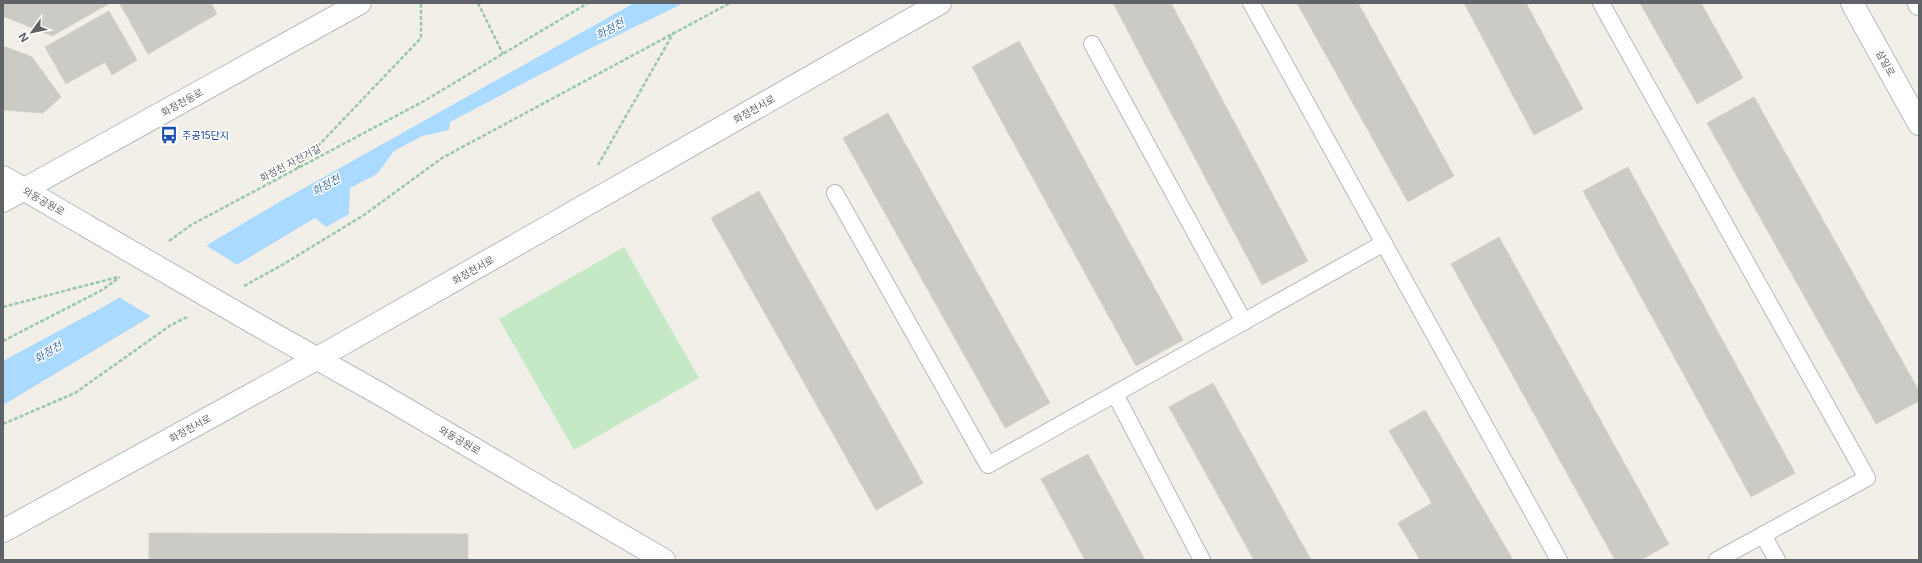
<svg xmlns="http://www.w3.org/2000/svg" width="1922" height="563" font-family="Inter,'Noto Sans KR',sans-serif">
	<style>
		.green { fill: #c5e8c5 }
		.water { fill: #aadaff }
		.pier { fill: #f1efe8 }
		.building { fill: #cccac5; stroke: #d6d1c6 }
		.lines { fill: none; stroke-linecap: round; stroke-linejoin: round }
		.lane-casing { stroke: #b5b8bc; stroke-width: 18 }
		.secondary-casing { stroke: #b6babf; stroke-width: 24 }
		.path { stroke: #9cc7a9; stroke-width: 2.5; stroke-dasharray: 4 2; stroke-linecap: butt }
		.lane { stroke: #fff; stroke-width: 16 }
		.secondary { stroke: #fff; stroke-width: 22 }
		.secondary-bridge-casing { stroke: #b6babf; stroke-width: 24; stroke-linecap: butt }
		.secondary-bridge { stroke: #fff; stroke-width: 22 }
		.labels { text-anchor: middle; stroke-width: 3; stroke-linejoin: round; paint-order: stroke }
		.street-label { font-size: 10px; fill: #5f6368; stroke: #fff }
		.transit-label { font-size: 10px; fill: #164399; stroke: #fff; text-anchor: start }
		.water-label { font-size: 11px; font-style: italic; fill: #4174aa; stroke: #fff }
	</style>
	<rect width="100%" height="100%" fill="#f1efe8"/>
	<polygon class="green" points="624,247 699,378 574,450 499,319"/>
	<polygon class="water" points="634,3 684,3 589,49 450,122 449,130 422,136 394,151 377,174 350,188 349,214 326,227 315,218 3,405 3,361 105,306 274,205"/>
	<polygon class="pier" points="204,244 239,266 152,317 117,296"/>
	<g class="building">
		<polygon points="3,3 110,3 52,36 3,16"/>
		<polygon points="122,3 211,3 217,14 148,54 120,4"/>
		<polygon points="1113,3 1171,3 1308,261 1262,285"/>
		<polygon points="1297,3 1358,3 1454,176 1408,202"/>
		<polygon points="1464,3 1526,3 1583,109 1534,135"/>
		<polygon points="1640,3 1701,3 1743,78 1697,104"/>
		<polygon points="109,11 137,60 112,75 105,62 66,84 45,47"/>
		<polygon points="1019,41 1183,340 1136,366 972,67"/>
		<polygon points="3,46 32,57 61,97 43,113 3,110"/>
		<polygon points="1754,97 1919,391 1919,401 1876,424 1707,123"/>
		<polygon points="888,113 1050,403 1005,428 843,138"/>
		<polygon points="1628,167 1795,473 1751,497 1583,191"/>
		<polygon points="759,191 923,483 876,510 711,218"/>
		<polygon points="1499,237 1669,544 1641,560 1615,560 1451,264"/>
		<polygon points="1213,383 1311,560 1254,560 1169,407"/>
		<polygon points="1425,410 1512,558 1509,560 1420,560 1398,523 1432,503 1389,431"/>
		<polygon points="1088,454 1145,560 1085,560 1041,479"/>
		<polygon points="149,533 468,534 468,560 149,560"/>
	</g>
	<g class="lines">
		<g class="lane-casing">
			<g id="lane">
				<polyline points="1251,3 1559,560"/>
				<polyline points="1601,3 1867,478 1717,560"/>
				<polyline points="1092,44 1244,322"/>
				<polyline points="835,193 988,465 1384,243"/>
				<polyline points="1115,394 1202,560"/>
				<polyline points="1763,535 1777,560"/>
			</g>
		</g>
		<g class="secondary-casing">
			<g id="secondary">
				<polyline points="1852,3 1919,124"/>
				<polyline points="1919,3 1919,4"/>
				<polyline points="3,177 85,225"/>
				<polyline points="3,201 360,3"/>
				<polyline points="254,323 380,394 664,560"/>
				<polyline points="3,531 316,359 940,3"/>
			</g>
		</g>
		<g class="path">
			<polyline points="478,3 503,54"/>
			<polyline points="598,165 674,32"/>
			<polyline points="297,168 421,38 421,3"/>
			<polyline points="169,241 191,225 424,101 588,3"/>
			<polyline points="244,286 282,265 364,215 442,158 730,3"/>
			<polyline points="3,307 118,277"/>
			<polyline points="3,341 102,290 120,277"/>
			<polyline points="3,424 75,393 171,325 187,317"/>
		</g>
		<use href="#lane" class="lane"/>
		<use href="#secondary" class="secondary"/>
		<g class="secondary-bridge-casing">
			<polyline id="secondary-bridge" points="85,225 254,323"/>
		</g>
		<use href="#secondary-bridge" class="secondary-bridge"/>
	</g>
	<defs>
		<g id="bus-bare" transform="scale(1.38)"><path d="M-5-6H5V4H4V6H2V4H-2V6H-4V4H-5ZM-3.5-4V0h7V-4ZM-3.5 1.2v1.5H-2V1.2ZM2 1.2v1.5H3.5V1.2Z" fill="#1a4fb4" stroke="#fff" stroke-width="2.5" paint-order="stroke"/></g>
	</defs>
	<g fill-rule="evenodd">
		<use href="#bus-bare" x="169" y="135"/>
	</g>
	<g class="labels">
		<g class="street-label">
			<text transform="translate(1886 63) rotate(61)" y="4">삼일로</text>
			<text transform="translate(182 102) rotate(-29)" y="4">화정천동로</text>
			<text transform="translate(754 109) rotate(-30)" y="4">화정천서로</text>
			<text transform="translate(290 163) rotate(-28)" y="4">화정천 자전거길</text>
			<text transform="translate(44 201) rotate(30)" y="4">와동공원로</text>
			<text transform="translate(473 270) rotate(-30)" y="4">화정천서로</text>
			<text transform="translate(190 428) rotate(-29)" y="4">화정천서로</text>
			<text transform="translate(460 440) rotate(30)" y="4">와동공원로</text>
		</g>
		<g class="transit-label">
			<text x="182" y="139">주공15단지</text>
		</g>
		<g class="water-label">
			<text transform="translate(610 29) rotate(-29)" y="4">화정천</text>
			<text transform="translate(326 185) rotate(-29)" y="4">화정천</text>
			<text transform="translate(48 352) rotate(-32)" y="4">화정천</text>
		</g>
	</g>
	<rect width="1922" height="563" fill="none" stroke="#5f6368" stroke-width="8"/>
	<g transform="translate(32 32) rotate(237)" stroke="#ffffff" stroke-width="3" paint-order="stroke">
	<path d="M0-3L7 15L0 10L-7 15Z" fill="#5f6368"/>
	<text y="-6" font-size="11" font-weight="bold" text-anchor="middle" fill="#5f6368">N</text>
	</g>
</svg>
